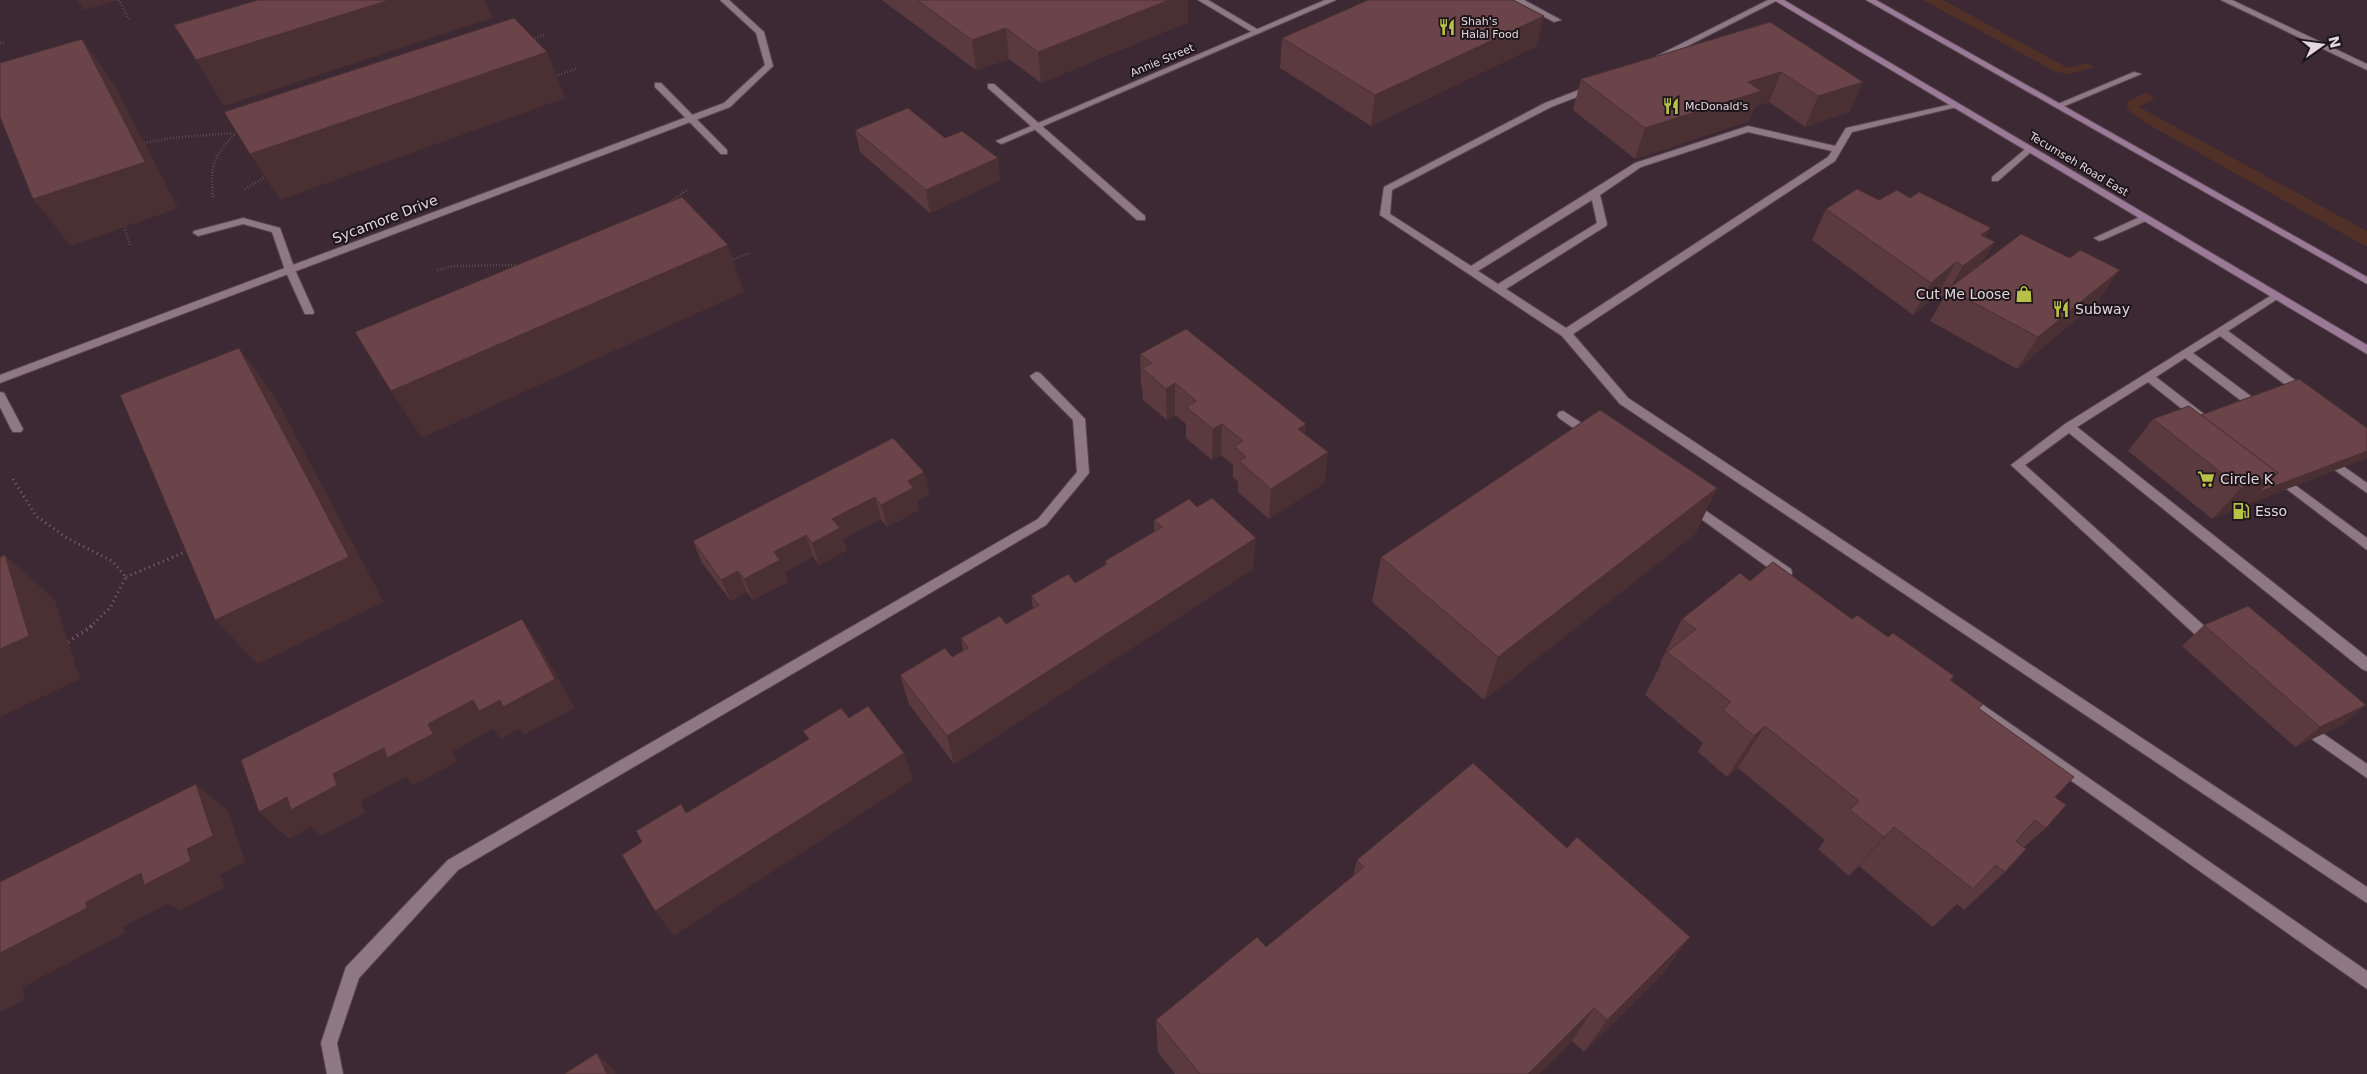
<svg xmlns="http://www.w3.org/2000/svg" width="2367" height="1074" font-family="'DejaVu Sans',sans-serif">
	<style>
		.green { fill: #513127 }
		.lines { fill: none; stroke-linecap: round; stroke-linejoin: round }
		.lane-casing { stroke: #584852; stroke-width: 2 }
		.street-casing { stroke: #584852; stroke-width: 2 }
		.secondary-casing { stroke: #584852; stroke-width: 2 }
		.path-far2 { stroke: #786770; stroke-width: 2.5; stroke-dasharray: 0.5 2.5; stroke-linecap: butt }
		.path-far1 { stroke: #786770; stroke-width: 3; stroke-dasharray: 1 4; stroke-linecap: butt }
		.path { stroke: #786770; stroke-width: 4; stroke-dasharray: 1 4.5; stroke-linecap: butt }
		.lane { fill: #8e7883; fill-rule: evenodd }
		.street { fill: #8e7883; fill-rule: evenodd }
		.secondary { fill: #9b7a97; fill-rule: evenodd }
		.wall { fill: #5b3a3f }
		.shaded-wall { fill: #4a3033 }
		.building { fill: #6a4449; stroke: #4a3033 }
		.labels { text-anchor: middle; stroke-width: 4; stroke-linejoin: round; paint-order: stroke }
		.far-poi-label { font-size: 11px; fill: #e4d7de; stroke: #1d1519; text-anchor: start }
		.far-street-label { font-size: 11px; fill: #e4d7de; stroke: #1d1519 }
		.street-label { font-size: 14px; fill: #e4d7de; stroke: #1d1519 }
		.poi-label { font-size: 14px; fill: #e4d7de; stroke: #1d1519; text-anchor: start }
	</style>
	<rect width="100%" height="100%" fill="#3c2933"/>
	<g class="green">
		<polygon points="1923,0 1943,0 2068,68 2087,63 2094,67 2070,74 2056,72"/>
		<polygon points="2145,93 2155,98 2139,107 2367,231 2367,247 2144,122 2127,109 2127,102"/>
	</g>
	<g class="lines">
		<g class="lane-casing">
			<g id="lane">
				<polygon points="1198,0 1208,0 1262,32 1255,34"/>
				<polygon points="1514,0 1524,0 1561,20 1554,22"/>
				<polygon points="1768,0 1778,0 1654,63 1647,61"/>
				<polygon points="2221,0 2232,0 2367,64 2367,70"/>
				<polygon points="2134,72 2141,74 2060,108 2053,106"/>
				<polygon points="655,83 661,83 727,150 727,154 721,154 655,87"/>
				<polygon points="988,84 994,84 1145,216 1145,220 1137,220 988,88"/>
				<path d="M 1592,85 L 1595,86 L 1595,90 L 1551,107 L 1392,190 L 1390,214 L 1471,266 L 1635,163 L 1748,126 L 1835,146 L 1846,128 L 1957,103 L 1957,107 L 1852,132 L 1835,161 L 1573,334 L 1628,398 L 2367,887 L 2367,903 L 1620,404 L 1562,336 L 1380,215 L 1384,187 L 1545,103 ZM 1748,132 L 1832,151 L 1828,157 L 1566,328 L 1506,289 L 1606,226 L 1607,224 L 1600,195 L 1641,167 ZM 1592,200 L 1597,223 L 1498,284 L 1478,271 Z"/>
				<polygon points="2029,146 2032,147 2032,151 1998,181 1992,181 1992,177"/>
				<polygon points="2144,215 2149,218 2148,220 2103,240 2099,241 2094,238"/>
				<polygon points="243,218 280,228 295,270 314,312 313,314 305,314 304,312 285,270 272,232 243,224 198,236 193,233 194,231"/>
				<polygon points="2275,293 2279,294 2279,298 2228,331 2307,389 2309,392 2307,395 2299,395 2220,336 2193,353 2264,406 2266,409 2264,412 2256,412 2185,358 2156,377 2204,414 2206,417 2204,420 2196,420 2148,382 2077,427 2367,657 2367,671 2362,669 2069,433 2025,465 2211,632 2213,636 2211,640 2206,641 2201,640 2011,465 2065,424"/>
				<polygon points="1036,372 1040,373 1085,419 1089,473 1046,525 458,870 359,978 337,1043 343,1074 327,1074 321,1043 346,967 448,860 1038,519 1077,472 1073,420 1032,379 1030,376"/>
				<polygon points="0,392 4,393 23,429 21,432 13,432 11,429 0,407"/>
				<polygon points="1563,411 1594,431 1596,434 1594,437 1586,437 1559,418 1557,415 1559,412"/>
				<polygon points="2326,454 2367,483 2367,493 2322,461 2320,458"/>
				<polygon points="2280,474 2367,538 2367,550 2276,481 2274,478"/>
				<polygon points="1690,500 1791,569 1792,573 1791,577 1781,577 1686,508 1684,505"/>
				<polygon points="1966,693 2367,971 2367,989 1961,703 1959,699 1961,695"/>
				<polygon points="2318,730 2367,764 2367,778 2313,740 2311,736 2313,732"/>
			</g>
		</g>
		<g class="street-casing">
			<g id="street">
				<polygon points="720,0 729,0 764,32 773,66 730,107 0,383 0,375 724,103 765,65 756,33"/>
				<polygon points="1325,0 1336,0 1004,143 1001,144 996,141"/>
			</g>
		</g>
		<g class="secondary-casing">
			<g id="secondary">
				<polygon points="1774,0 1784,0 2367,345 2367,354"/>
				<polygon points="1866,0 1876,0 2367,277 2367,284"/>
			</g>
		</g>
		<g class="path-far2">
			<polyline points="119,0 129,19"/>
			<polyline points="532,39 545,35"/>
			<polyline points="0,43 5,44"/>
			<polyline points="553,77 578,68"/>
			<polyline points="144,143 171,138 233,133"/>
			<polyline points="245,189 265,177"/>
			<path d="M 213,197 C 210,163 214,155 238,131"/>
			<polyline points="666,205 688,189"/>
			<polyline points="124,227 130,245"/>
			<polyline points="731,260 750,253"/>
			<polyline points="437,270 453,266 520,265"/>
		</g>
		<g class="path-far1">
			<polyline points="13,479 36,516 67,538 112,561 126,577 110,608 90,627"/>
			<polyline points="126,577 190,550"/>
		</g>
		<polyline class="path" points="68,642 92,626"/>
		<use href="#lane" class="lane"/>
		<use href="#street" class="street"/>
		<use href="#secondary" class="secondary"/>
	</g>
	<g class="wall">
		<polygon points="882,0 1188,0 1188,22 1041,83 1009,59 976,70"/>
		<polygon points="1770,22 1863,82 1849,112 1805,127 1769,102 1755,107 1749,121 1635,159 1573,110 1581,79"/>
		<polygon points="1282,38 1537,46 1371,126 1280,68"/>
		<polygon points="855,130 945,138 998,158 1000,180 930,213 860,152"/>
		<polygon points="1879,200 1986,237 1982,264 2098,301 2017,369 1930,321 1944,297 1938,294 1913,315 1812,240 1826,209"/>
		<polygon points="1140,354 1305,434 1328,452 1324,483 1269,519 1238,492 1238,482 1233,477 1233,465 1221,455 1212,460 1186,438 1186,424 1175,415 1167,420 1143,400 1142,386 1141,385"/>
		<polygon points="2201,415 2367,428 2367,458 2248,504 2212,519 2128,451 2153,419"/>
		<polygon points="924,472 929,494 917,501 919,510 887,527 881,519 843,539 847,550 819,565 813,556 785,572 788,582 753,600 747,592 731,601 702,563 693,541"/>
		<polygon points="1717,488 1695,534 1484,700 1372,602 1381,557"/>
		<polygon points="1154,520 1253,569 954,764 909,704 900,675 952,657 963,650 961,638 1006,624 1033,608 1031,596 1075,583 1105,565 1105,561 1154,532"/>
		<polygon points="1750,581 1852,619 1951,680 1983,704 1978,709 2055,797 2046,828 2024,847 2005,872 1964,910 1957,904 1933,927 1859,866 1849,876 1818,849 1825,840 1738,768 1727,777 1698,752 1703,743 1645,695 1661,664 1660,663 1682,619"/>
		<polygon points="2204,625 2366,705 2340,726 2295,747 2182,646"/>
		<polygon points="1567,848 1690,937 1663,973 1584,1052 1572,1041 1539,1074 1175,1074 1158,1052 1156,1020 1266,947 1353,876 1357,860"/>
	</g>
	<g class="shaded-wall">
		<polygon points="77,0 118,0 84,10"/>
		<polygon points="390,0 485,0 493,18 224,106 196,60"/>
		<polygon points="1169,0 1188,0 1188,22 1041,83 1038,52"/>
		<polygon points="1544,16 1537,46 1371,126 1375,95"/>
		<polygon points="1006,28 1009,59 976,70 972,40"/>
		<polygon points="82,39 114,84 178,208 71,246 33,199"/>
		<polygon points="547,52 565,98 280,200 250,154"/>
		<polygon points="1781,72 1769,102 1755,107 1749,121 1635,159 1645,128 1748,82"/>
		<polygon points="1863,82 1849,112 1805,127 1818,96"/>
		<polygon points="998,158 1000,180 930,213 926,190"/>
		<polygon points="1991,228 1973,258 1995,242 1976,273 1949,290 1981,235"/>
		<polygon points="728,245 744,292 422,438 391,391"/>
		<polygon points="1956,262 1938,294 1913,315 1931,283"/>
		<polygon points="2120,270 2098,301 2017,369 2038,337"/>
		<polygon points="239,348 274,395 384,602 258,664 215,620"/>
		<polygon points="1175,383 1175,415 1167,420 1166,389"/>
		<polygon points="1222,424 1221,455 1212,460 1213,429"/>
		<polygon points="1306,424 1303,455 1298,429"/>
		<polygon points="2367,451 2367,458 2248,504 2212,519 2241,488 2278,473"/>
		<polygon points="1328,452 1324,483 1269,519 1271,489"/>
		<polygon points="924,472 929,494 917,501 919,510 887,527 881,505 908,481"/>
		<polygon points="1717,488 1695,534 1484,700 1498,657"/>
		<polygon points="875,497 881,519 843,539 847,550 819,565 812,543 832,519"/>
		<polygon points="806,535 813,556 785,572 788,582 753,600 744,579 774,552"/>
		<polygon points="1256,538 1253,569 954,764 947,736"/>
		<polygon points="5,555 55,600 80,679 0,717 0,649"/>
		<polygon points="738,571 747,592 731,601 721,580"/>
		<polygon points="522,619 541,648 575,708 524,735 519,729 501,739 493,729 452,752 457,762 413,785 406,777 361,801 365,813 321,836 311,827 289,839 259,812 428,724"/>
		<polygon points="2366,705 2340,726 2295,747 2320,727"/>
		<polygon points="1765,726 1738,768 1727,777 1754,736"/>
		<polygon points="904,753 913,780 674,936 655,911"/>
		<polygon points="196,784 228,811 245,862 220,875 225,887 180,911 168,903 123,927 125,933 23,987 24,1000 0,1012 0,953 86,902 187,849"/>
		<polygon points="1894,827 1859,866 1849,876 1884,837"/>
		<polygon points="1690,937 1663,973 1584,1052 1607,1020"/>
		<polygon points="1594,1008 1572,1041 1539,1074 1528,1074"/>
		<polygon points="597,1053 612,1068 616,1074 607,1074"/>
	</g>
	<g class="building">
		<polygon points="258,0 390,0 196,60 174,25"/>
		<polygon points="917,0 1169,0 1038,52 1006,28 972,40"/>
		<polygon points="1368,0 1513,0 1544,16 1375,95 1282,38"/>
		<polygon points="514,18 547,52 250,154 224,112"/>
		<polygon points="1770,22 1863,82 1818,96 1781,72 1748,82 1761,91 1645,128 1581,79"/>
		<polygon points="82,39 145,162 33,199 0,117 0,63"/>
		<polygon points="908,108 945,138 962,131 998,158 926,190 855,130"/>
		<polygon points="1857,189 1879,200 1897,190 1910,198 1919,192 1991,228 1981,235 1995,242 1963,266 1956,262 1931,283 1826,209"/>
		<polygon points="682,197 728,245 391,391 355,332"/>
		<polygon points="2021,234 2070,258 2080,250 2120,270 2038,337 1948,289"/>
		<polygon points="1186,329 1306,424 1298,429 1328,452 1271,489 1239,461 1246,457 1234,446 1243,441 1222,424 1213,429 1186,407 1196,401 1175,383 1166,389 1142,368 1152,363 1140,354"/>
		<polygon points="239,348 349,557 215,620 120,395"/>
		<polygon points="2299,379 2367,428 2367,451 2259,492 2278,473 2201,415"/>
		<polygon points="2189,406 2278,473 2241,488 2153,419"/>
		<polygon points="1600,410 1717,488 1498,657 1381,557"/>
		<polygon points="893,438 924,472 908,481 913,488 881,505 875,497 832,519 840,528 812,543 806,535 774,552 780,560 744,579 738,571 721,580 693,541"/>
		<polygon points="1212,498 1256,538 947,736 900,675 945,648 952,657 968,648 961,638 1000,616 1006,624 1039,605 1031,596 1068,574 1075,583 1107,564 1105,561 1162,527 1154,520 1189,499 1197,507"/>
		<polygon points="5,555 29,636 0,649 0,557"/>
		<polygon points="1773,562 1852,619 1857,615 1888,637 1893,633 1954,676 1950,680 1983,704 1978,708 2074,777 2055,797 2066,805 2046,828 2035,820 2016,841 2026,849 2005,872 1996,865 1973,889 1894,827 1884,837 1850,810 1859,801 1765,726 1754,736 1723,710 1731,702 1667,652 1696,629 1682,619 1740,573 1750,581"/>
		<polygon points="2248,606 2366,705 2320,727 2204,625"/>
		<polygon points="522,619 555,679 503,707 500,700 479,711 473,700 428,724 433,734 387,758 384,748 333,774 337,785 291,810 287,797 259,812 241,760"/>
		<polygon points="868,706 904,753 655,911 622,855 642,842 636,831 681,804 686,813 809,739 803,731 841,708 849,718"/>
		<polygon points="1473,763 1567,848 1577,837 1690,937 1607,1020 1594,1008 1528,1074 1200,1074 1156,1020 1257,937 1266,947 1364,867 1357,860"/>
		<polygon points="196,784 213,836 187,849 191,861 144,885 141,873 86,902 87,908 0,953 0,882"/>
		<polygon points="597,1053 607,1074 564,1074"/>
	</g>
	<defs>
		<g id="restaurant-bare" transform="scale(1.35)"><path d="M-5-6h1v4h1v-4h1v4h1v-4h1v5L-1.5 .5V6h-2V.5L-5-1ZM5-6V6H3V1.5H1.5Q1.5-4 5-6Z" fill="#b7c147" stroke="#1d1519" stroke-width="2.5" paint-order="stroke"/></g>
		<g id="shop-bare" transform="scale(1.35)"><path d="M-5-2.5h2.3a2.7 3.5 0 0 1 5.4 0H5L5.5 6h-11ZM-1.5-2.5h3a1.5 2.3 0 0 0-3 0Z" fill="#b7c147" stroke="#1d1519" stroke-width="2.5" paint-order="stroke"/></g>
		<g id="supermarket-bare" transform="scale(1.35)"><path d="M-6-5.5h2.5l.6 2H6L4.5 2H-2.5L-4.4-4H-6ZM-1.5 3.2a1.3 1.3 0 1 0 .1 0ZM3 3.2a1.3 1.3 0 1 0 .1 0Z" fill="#b7c147" stroke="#1d1519" stroke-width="2.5" paint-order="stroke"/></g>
		<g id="fuel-bare" transform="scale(1.35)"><path d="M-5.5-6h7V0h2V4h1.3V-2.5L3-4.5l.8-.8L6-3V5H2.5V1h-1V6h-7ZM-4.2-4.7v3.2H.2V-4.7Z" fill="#b7c147" stroke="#1d1519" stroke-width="2.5" paint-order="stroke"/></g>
	</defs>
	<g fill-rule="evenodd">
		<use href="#restaurant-bare" x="1447" y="27"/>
		<use href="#restaurant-bare" x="1671" y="106"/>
		<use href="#shop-bare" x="2024" y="294"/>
		<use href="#restaurant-bare" x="2061" y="309"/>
		<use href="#supermarket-bare" x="2206" y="479"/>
		<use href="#fuel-bare" x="2241" y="511"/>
	</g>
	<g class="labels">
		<g class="far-poi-label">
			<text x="1461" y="25">Shah's<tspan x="1461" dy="13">Halal Food</tspan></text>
			<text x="1685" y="110">McDonald's</text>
		</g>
		<g class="far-street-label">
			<text transform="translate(1162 60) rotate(-23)" y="4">Annie Street</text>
			<text transform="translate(2079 164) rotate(31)" y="4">Tecumseh Road East</text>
		</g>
		<g class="street-label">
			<text transform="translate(385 219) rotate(-21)" y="5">Sycamore Drive</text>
		</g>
		<g class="poi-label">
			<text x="2010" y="299" text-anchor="end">Cut Me Loose</text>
			<text x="2075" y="314">Subway</text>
			<text x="2220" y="484">Circle K</text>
			<text x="2255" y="516">Esso</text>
		</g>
	</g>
	<g transform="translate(2322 45) rotate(76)" stroke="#1d1519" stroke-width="4" paint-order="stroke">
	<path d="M0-4L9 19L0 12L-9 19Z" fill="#e4d7de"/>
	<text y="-8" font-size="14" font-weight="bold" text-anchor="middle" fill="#e4d7de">N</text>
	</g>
</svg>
